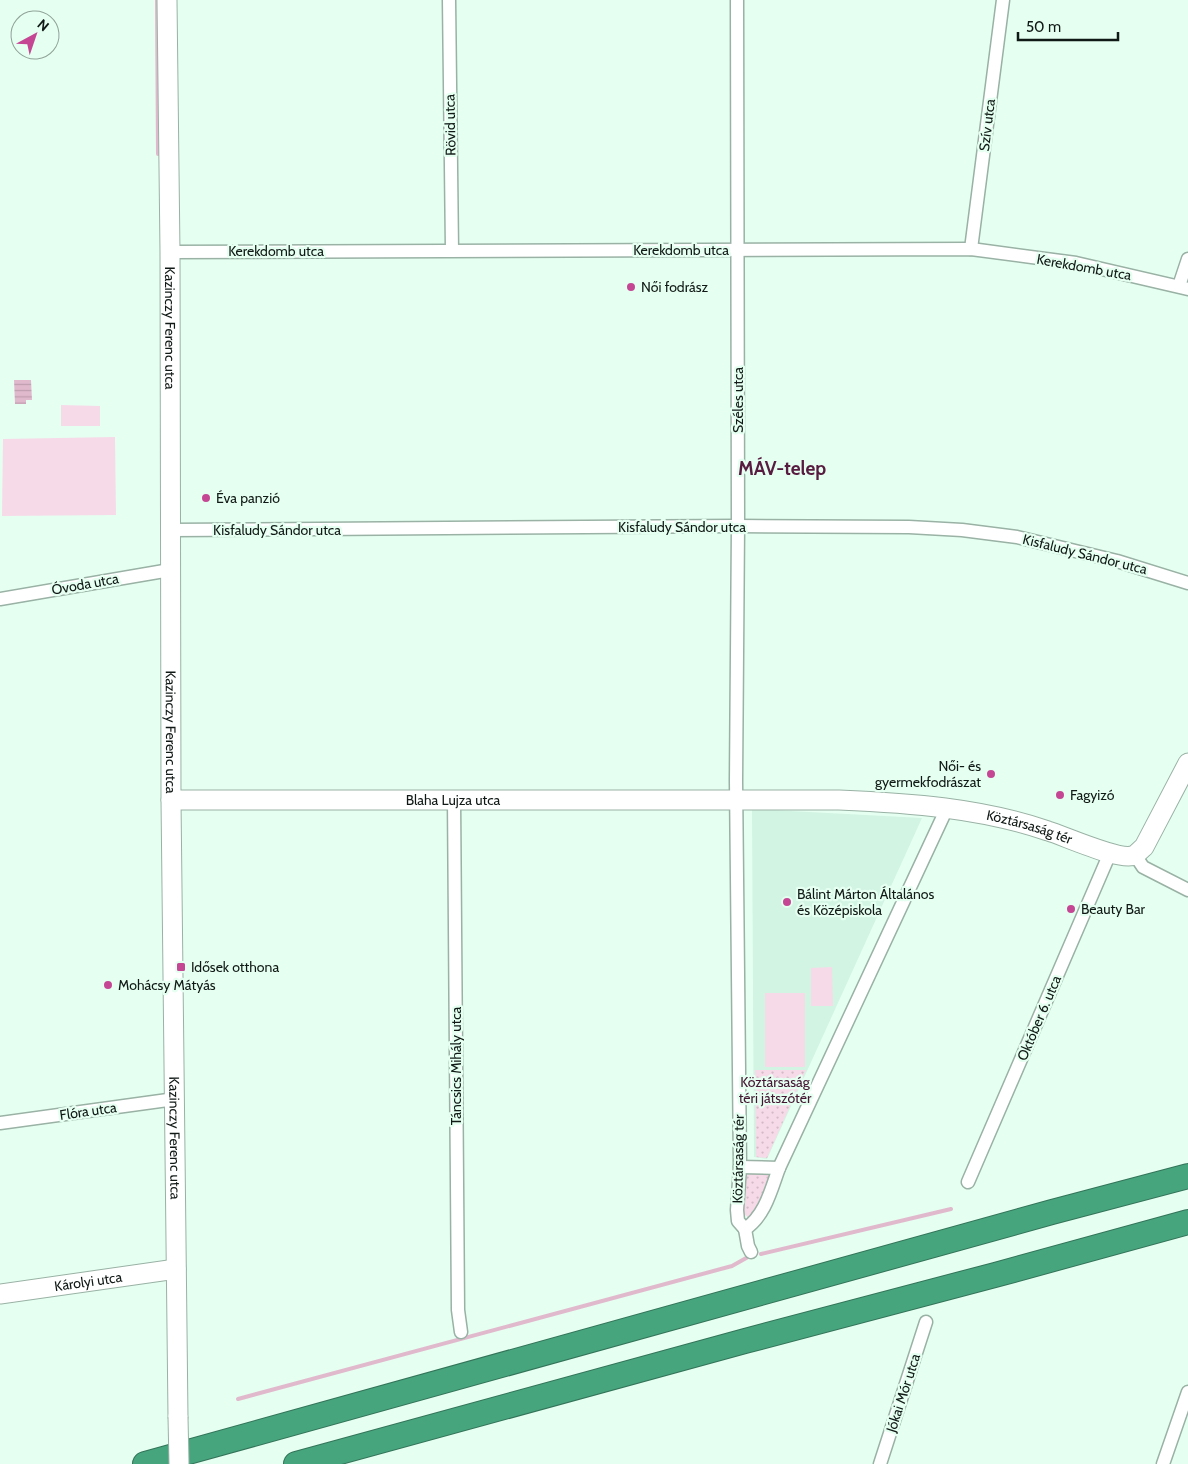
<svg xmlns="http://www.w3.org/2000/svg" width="1188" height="1464" font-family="Cabin,sans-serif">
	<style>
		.built { fill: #d2f4e3 }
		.grass { fill: url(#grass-dots) }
		.garden { fill: #f7dae8 }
		.water { fill: url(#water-rules) }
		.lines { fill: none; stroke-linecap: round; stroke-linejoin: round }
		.stream { stroke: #e1b9cd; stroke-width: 4 }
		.street-casing { stroke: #99b2a5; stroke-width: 15 }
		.secondary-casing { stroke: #99b2a5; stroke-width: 21 }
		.highway-casing { stroke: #337459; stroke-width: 26 }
		.street { stroke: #fff; stroke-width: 12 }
		.secondary { stroke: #fff; stroke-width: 19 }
		.highway { stroke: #46a57d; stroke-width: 24 }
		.secondary-bridge-casing { stroke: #99b2a5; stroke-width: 21; stroke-linecap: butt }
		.secondary-bridge { stroke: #fff; stroke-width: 19 }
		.poi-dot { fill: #c54794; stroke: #e5fff1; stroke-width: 2 }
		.labels { text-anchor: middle; stroke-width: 4.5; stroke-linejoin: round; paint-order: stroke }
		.street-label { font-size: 14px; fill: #101915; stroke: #e5fff1 }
		.poi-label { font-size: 14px; fill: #101915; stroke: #e5fff1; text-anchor: start }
		.park-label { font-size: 14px; fill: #451532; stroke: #e5fff1 }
		.district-label { font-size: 19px; font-weight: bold; fill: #581c41; stroke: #e5fff1 }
	</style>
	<defs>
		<pattern id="grass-dots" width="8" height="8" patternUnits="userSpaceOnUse" patternTransform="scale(1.25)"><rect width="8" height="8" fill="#f7dae8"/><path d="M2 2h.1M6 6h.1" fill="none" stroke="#d3bac6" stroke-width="1.8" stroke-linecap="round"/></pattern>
		<pattern id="water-rules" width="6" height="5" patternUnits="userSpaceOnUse" patternTransform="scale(1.25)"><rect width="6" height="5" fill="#e1b9cd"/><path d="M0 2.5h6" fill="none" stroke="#c09eaf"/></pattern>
	</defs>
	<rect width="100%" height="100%" fill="#e5fff1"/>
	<polygon class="built" points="752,809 922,818 767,1159 754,1157"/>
	<g class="grass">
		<polygon points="755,1070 806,1070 767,1158 756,1157"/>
		<path d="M 746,1171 L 770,1174 C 772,1190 759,1207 750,1218 L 743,1214 L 744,1175 Z"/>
	</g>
	<g class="garden">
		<polygon points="61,405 100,406 100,426 61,426"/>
		<polygon points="115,437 116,515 2,516 3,439"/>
		<polygon points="832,967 833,1006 811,1006 811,968"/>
		<rect x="765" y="993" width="40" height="74"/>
	</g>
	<polygon class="water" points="14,380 31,380 32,400 26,400 26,404 15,404"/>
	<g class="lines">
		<g class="stream">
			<polyline points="157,0 158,154"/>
			<polyline points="761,1254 951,1209"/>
			<polyline points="238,1399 732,1266 748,1257"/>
		</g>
		<g class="street-casing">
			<g id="street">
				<polyline points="449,0 452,250"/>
				<polyline points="737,0 738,526 736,781 740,1167 737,1210 738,1221 745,1229"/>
				<polyline points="971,249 1003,0"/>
				<polyline points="170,252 971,249 1076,263 1188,289"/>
				<polyline points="1179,286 1188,259"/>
				<polyline points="170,530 738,526 909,527 962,530 1017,537 1117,561 1188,583"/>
				<polyline points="0,599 170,570"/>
				<polyline points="454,799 458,1310 461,1332"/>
				<polyline points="1135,855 1143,867 1188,890"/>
				<polyline points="0,1123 175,1099"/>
				<polyline points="740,1167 779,1168"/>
				<polyline points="968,1182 1110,853"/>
				<path d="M 745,1229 C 765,1216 771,1190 779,1168 L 947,808"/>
				<polyline points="745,1229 748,1246 751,1252"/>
				<polyline points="880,1464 926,1322"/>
				<polyline points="1163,1464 1188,1392"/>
			</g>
		</g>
		<g class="secondary-casing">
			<g id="secondary">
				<path id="s1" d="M 167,0 L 170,252 L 171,800 L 178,1417"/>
				<path id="s2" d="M 171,800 L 839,800 C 910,803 981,808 1048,831 C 1065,836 1121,862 1135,855 C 1138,853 1141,849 1144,847 L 1188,763"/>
				<path id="s3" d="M 0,1294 L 176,1269"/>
			</g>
		</g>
		<g class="highway-casing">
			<g id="highway">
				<polyline points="145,1464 1052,1212 1188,1176"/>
				<polyline points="296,1464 745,1341 995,1275 1188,1222"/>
			</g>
		</g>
		<use href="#street" class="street"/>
		<use href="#secondary" class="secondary"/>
		<use href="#highway" class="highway"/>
		<g class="secondary-bridge-casing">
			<polyline id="secondary-bridge" points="178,1417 179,1464"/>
		</g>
		<use href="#secondary-bridge" class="secondary-bridge"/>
	</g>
	<g class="poi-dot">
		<circle cx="631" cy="287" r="5"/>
		<circle cx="206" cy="498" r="5"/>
		<circle cx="991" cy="774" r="5"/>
		<circle cx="1060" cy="795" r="5"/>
		<circle cx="787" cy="902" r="5"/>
		<circle cx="1071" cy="909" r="5"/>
		<rect x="176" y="962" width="10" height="10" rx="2.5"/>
		<circle cx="108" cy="985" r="5"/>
	</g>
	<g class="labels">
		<g class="street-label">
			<text transform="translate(450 125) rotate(-91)" y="5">Rövid utca</text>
			<text transform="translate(987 125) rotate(-83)" y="5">Szív utca</text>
			<text x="681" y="255">Kerekdomb utca</text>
			<text x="276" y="256">Kerekdomb utca</text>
			<text transform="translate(1084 267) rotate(10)" y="5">Kerekdomb utca</text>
			<text dy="5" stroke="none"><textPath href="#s1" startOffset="328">Kazinczy Ferenc utca</textPath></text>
			<text transform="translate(738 400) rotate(-90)" y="5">Széles utca</text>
			<text x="682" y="532">Kisfaludy Sándor utca</text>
			<text x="277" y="535">Kisfaludy Sándor utca</text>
			<text transform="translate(1085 554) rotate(14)" y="5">Kisfaludy Sándor utca</text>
			<text transform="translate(85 584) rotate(-10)" y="5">Óvoda utca</text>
			<text dy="5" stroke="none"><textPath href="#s1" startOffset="732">Kazinczy Ferenc utca</textPath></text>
			<text dy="5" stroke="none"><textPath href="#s2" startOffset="282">Blaha Lujza utca</textPath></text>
			<text dy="5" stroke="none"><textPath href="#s2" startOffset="861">Köztársaság tér</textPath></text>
			<text transform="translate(1039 1018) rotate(-67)" y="5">Október 6. utca</text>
			<text transform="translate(456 1066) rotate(-90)" y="5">Táncsics Mihály utca</text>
			<text transform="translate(88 1111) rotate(-8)" y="5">Flóra utca</text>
			<text dy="5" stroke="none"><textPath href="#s1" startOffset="1138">Kazinczy Ferenc utca</textPath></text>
			<text transform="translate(738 1159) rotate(-89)" y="5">Köztársaság tér</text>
			<text dy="5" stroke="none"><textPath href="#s3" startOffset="89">Károlyi utca</textPath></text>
			<text transform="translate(903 1393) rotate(-72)" y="5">Jókai Mór utca</text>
		</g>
		<g class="poi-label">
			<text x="641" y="292">Női fodrász</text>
			<text x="216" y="503">Éva panzió</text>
			<text x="981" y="771" text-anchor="end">Női- és<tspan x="981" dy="16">gyermekfodrászat</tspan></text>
			<text x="1070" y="800">Fagyizó</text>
			<text x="797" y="899">Bálint Márton Általános<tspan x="797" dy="16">és Középiskola</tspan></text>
			<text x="1081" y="914">Beauty Bar</text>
			<text x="191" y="972">Idősek otthona</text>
			<text x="118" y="990">Mohácsy Mátyás</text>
		</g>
		<g class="park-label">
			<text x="775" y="1087">Köztársaság<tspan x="775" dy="16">téri játszótér</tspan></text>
		</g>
		<g class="district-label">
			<text x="782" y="475">MÁV-telep</text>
		</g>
	</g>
	<g transform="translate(35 35) rotate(40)"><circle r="24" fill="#e5fff1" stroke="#90a399"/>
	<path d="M0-4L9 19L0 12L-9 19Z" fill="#c54794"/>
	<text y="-8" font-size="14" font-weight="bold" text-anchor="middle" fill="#101915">N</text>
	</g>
	<path d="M1018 32v8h100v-8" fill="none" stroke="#101915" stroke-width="2.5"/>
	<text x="1026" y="32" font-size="15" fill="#101915" stroke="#e5fff1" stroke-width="4" paint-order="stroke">50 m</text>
</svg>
